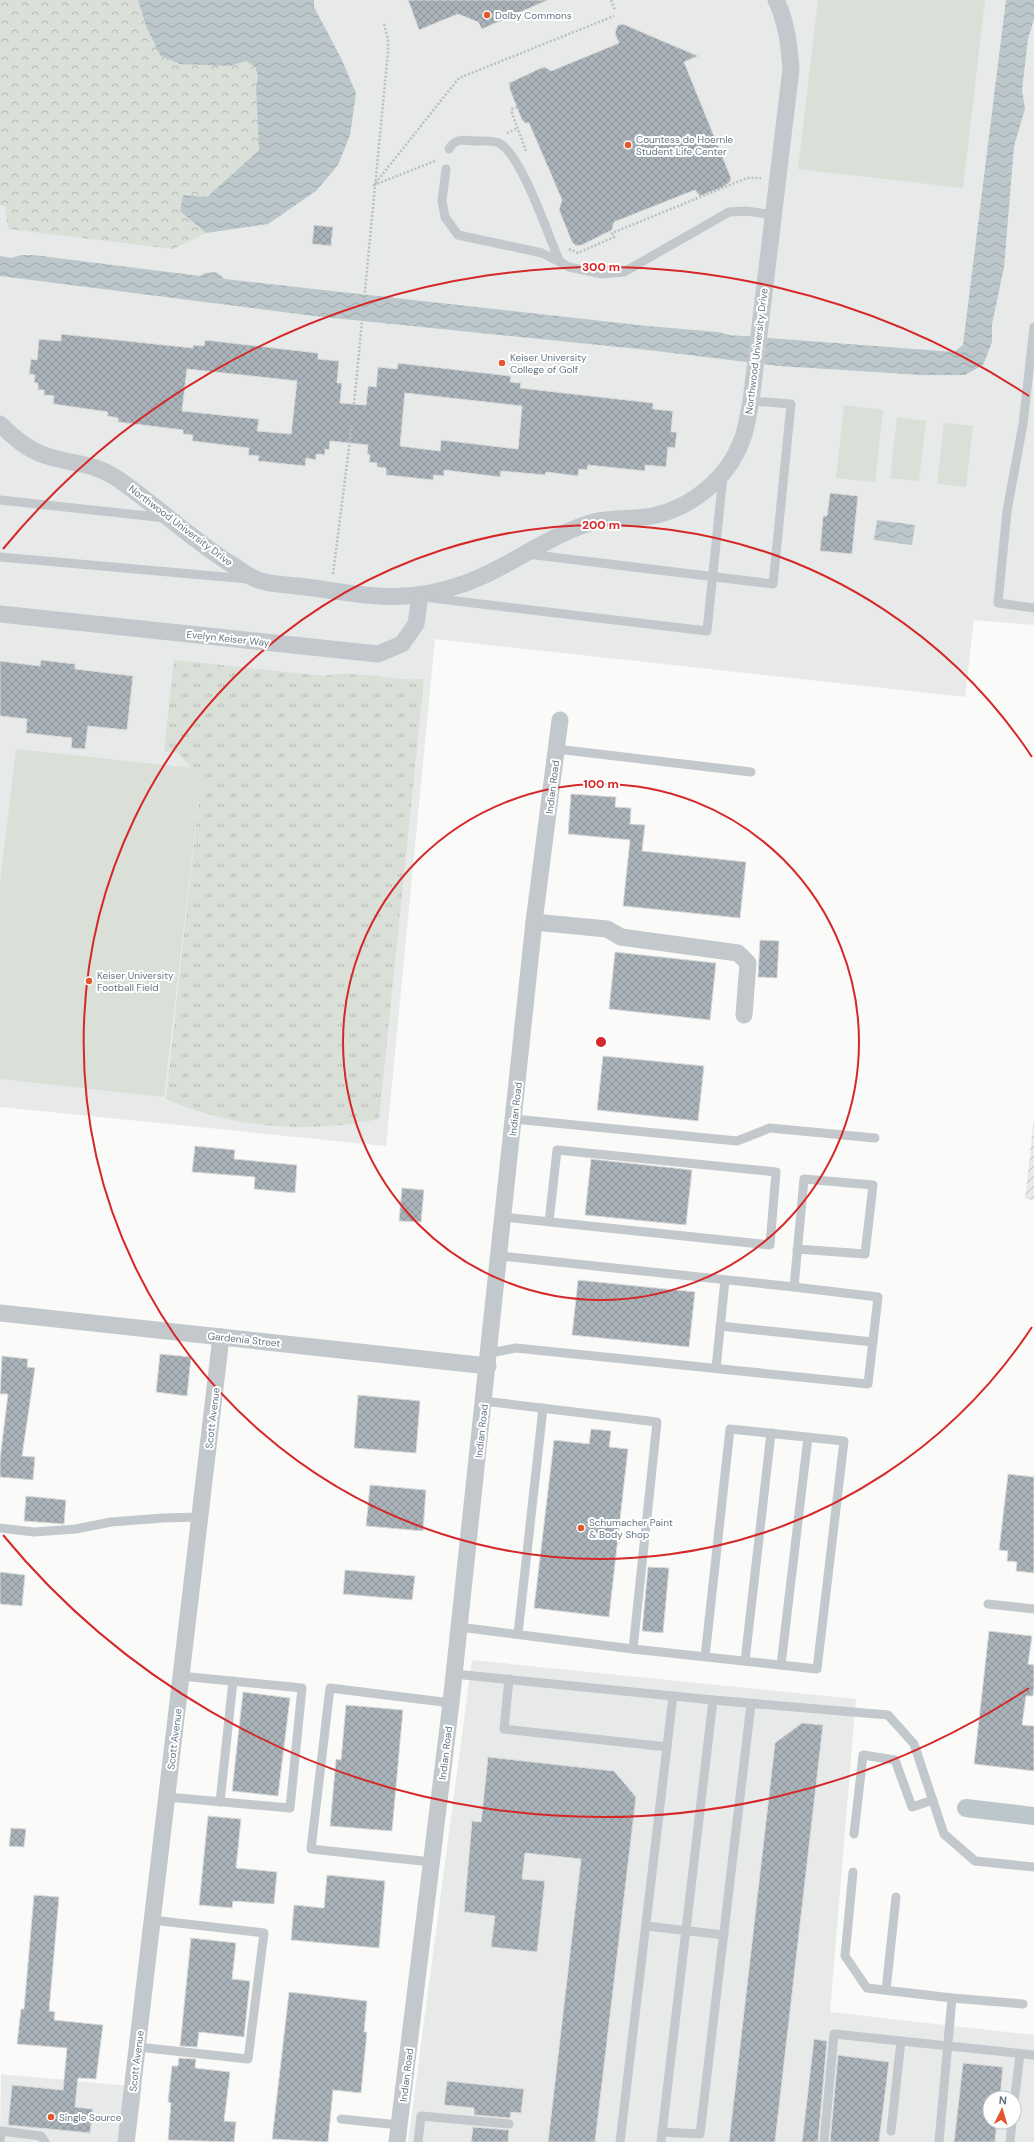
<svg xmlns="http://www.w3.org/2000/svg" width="1034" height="2142" font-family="'DM Sans',sans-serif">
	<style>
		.built { fill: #e8e9e9; fill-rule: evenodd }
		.industrial { fill: url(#industrial-furrows) }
		.grass { fill: url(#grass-tufts) }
		.forest { fill: url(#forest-crowns) }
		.garden { fill: #dadfd7 }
		.water { fill: url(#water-waves) }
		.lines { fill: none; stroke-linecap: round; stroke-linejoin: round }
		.canal { stroke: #bbc7cb; stroke-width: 18 }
		.building { fill: url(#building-cross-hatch); stroke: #dcdcda; fill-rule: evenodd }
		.path { stroke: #bbbfc2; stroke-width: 2.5; stroke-dasharray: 2 2; stroke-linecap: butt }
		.lane { stroke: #c3c8cc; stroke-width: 9 }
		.street { stroke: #c3c8cc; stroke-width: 17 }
		.ring { fill: none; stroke: #d62828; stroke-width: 2 }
		.poi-dot { fill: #e4572e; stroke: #fff; stroke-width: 1.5 }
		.labels { text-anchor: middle; stroke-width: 4; stroke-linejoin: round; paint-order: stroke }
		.poi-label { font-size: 10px; fill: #657683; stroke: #fff; text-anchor: start }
		.street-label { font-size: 10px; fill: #657683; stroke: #fff }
		.centre { fill: #d62828; stroke: #fff; stroke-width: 2 }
		.ring-label { font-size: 12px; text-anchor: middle; font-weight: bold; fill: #d62828; stroke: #fff; stroke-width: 4; stroke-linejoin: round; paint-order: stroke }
	</style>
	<defs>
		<pattern id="industrial-furrows" width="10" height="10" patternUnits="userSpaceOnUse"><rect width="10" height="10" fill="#e8e9e9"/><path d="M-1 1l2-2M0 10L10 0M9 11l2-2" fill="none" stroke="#c0c1c2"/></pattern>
		<pattern id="grass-tufts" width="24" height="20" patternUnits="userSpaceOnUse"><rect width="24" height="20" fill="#dadfd7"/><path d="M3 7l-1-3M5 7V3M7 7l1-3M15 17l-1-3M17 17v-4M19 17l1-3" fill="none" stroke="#b4b9b4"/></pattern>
		<pattern id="forest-crowns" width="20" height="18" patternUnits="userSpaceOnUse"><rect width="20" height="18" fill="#dadfd7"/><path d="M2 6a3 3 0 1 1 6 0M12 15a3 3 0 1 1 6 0" fill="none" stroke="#b4b9b4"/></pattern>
		<pattern id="water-waves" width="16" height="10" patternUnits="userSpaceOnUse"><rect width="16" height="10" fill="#bbc7cb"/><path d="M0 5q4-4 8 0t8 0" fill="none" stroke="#9ca6aa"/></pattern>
		<pattern id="building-cross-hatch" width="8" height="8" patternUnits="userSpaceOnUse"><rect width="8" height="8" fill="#aab3b9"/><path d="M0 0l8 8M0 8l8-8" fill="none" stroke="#8e969c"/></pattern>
	</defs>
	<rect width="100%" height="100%" fill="#fafaf8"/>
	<g class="built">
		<polygon points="0,0 1034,0 1034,625 974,620 965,697 435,639 386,1146 0,1107"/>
		<path d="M 472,1660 L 856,1699 L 830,2012 L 1034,2035 L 1034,2142 L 408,2142 ZM 990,2098 L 1014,2098 L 1014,2122 L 990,2122 Z"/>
		<polygon points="1,2074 142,2087 135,2142 0,2142"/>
	</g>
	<polygon class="industrial" points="1034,1118 1034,1200 1025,1199"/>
	<path class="grass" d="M 174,660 L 324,676 C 357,669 391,682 424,679 L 379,1119 C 308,1134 232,1128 166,1099 L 202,770 L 191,768 L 178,753 L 164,751 Z"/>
	<polygon class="forest" points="0,0 138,0 146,26 230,66 246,61 255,67 258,76 256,87 259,150 207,197 183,195 180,211 206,233 173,249 8,229 5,207 0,205"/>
	<g class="garden">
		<polygon points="818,0 985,0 963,188 798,169"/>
		<polygon points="844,405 883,410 875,482 836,478"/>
		<polygon points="897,417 926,421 919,481 890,478"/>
		<polygon points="944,423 973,426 966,487 937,484"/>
		<polygon points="16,749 202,769 164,1097 0,1079 0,883"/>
	</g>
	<g class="water">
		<polygon points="138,0 314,0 314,7 341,58 356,93 350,135 338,165 316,191 268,224 206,233 180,211 183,195 207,197 259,150 256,87 258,76 255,67 246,61 230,66 180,64 160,55 146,26"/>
		<polygon points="1006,0 1034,0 1034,19 1028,39 1022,90 1025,109 1014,146 1004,267 992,324 992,342 983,365 965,375 922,375 779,366 648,350 314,316 0,276 0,256 11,258 22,255 33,255 200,276 205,273 216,272 225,279 647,326 718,332 729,335 954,352 963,345"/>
		<polygon points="877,520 915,525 912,545 874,540"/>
	</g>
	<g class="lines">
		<polyline class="canal" points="966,1808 1034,1816"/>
	</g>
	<g class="building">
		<polygon points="408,0 548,0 482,29 478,22 458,14 419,30"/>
		<polygon points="623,24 698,56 684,62 731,178 730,182 723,187 700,196 695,190 614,222 612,230 582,245 576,246 572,242 559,210 562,200 529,123 525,123 522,120 510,90 509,83 541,68 545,67 551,71 619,43 615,34 616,29 618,25"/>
		<polygon points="314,225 333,227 331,246 312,244"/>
		<path d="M 61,334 L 193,348 L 193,345 L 204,346 L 205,340 L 318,353 L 318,359 L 339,361 L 337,383 L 342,383 L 340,403 L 366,405 L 368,386 L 376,387 L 378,367 L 397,369 L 398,363 L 511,376 L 510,382 L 521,383 L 520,388 L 653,403 L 653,409 L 673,411 L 671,432 L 677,432 L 675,448 L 668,447 L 666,467 L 645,465 L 645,471 L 588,465 L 587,470 L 579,469 L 578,476 L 546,472 L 545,475 L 501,471 L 500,477 L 444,470 L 444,476 L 434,475 L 433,480 L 386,475 L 386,468 L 377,467 L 377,463 L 369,462 L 370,455 L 367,454 L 368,445 L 330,441 L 329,450 L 325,449 L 325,455 L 316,454 L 316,460 L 306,458 L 305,466 L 258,461 L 259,456 L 248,455 L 249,448 L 192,441 L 193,435 L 183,434 L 183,430 L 118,422 L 118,418 L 107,416 L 108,412 L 53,404 L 54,396 L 44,395 L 44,390 L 38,390 L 38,383 L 34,383 L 35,375 L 29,374 L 31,359 L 37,360 L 39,339 L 61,341 ZM 187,369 L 297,381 L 291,434 L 257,431 L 259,419 L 182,411 ZM 405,393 L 522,406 L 518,449 L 441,440 L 440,451 L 400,446 Z"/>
		<polygon points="830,493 858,496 852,554 820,551 823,516 827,516"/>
		<polygon points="41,660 75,664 75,669 133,676 127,730 88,726 85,749 71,748 72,738 26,733 27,719 0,716 0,661 40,666"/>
		<polygon points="571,794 616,797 615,807 631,808 630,824 645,825 642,851 746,862 740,918 623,906 630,840 568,834"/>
		<polygon points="760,940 779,941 777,978 758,977"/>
		<polygon points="615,952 716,963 710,1020 609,1009"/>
		<polygon points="603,1056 704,1066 698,1121 597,1110"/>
		<polygon points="195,1146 235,1150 234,1159 297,1165 295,1193 254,1189 255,1177 192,1172"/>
		<polygon points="591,1159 692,1170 686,1225 585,1215"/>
		<polygon points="402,1188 424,1190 421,1222 399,1221"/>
		<polygon points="578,1280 695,1292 689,1347 572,1335"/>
		<polygon points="160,1354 191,1357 187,1396 156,1392"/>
		<polygon points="2,1356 28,1359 27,1367 35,1368 22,1456 35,1457 33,1480 0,1477 0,1459 8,1394 0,1394"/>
		<polygon points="358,1395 420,1401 416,1453 354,1448"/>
		<polygon points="591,1429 611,1431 609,1447 628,1449 609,1617 534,1608 554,1440 589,1444"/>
		<polygon points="1008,1474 1034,1477 1034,1573 1016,1571 1017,1562 1007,1561 1008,1551 999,1550"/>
		<polygon points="370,1485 426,1490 423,1531 366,1526"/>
		<polygon points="26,1496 66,1500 64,1524 24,1521"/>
		<polygon points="648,1567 669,1568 663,1633 642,1631"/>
		<polygon points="345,1570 415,1576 412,1600 343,1594"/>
		<polygon points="0,1572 25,1575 22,1606 0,1604"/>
		<polygon points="989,1631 1032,1636 1028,1664 1034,1665 1034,1687 1033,1696 1026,1696 1022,1725 1034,1726 1034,1771 974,1764"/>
		<polygon points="243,1692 290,1698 278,1796 232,1791"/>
		<polygon points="346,1705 403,1710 392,1831 330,1826 336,1759 341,1760"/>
		<polygon points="802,1723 823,1725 775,2142 729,2142 775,1743"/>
		<polygon points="488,1757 614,1771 636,1797 595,2142 548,2142 581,1859 525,1853 522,1879 545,1881 537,1952 491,1947 495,1916 464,1912 472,1821 481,1822"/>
		<polygon points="208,1816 241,1819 236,1868 277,1872 274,1904 233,1901 232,1908 199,1905"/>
		<polygon points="11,1828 26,1829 24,1847 9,1846"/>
		<polygon points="327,1875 385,1881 379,1948 291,1940 294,1905 324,1908"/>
		<polygon points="34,1895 59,1897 49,2011 55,2012 54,2020 103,2025 96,2079 78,2078 75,2107 93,2109 90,2133 8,2125 12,2085 63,2090 67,2048 17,2044 21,2009 24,2009"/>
		<polygon points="191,1938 236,1943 232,1979 250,1981 244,2037 199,2032 197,2047 180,2046"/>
		<polygon points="289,1992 367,2001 364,2032 367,2032 361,2093 333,2090 328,2142 272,2139"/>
		<polygon points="814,2039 827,2041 818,2142 802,2142"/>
		<polygon points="838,2055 889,2062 879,2142 830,2142"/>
		<polygon points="179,2058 196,2059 195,2068 230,2072 224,2121 236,2122 234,2142 168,2140 171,2103 168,2102 172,2066 178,2066"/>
		<polygon points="963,2063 1003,2067 1000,2098 990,2098 990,2122 997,2122 995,2142 954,2142"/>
		<polygon points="447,2081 524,2089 521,2113 511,2112 510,2118 474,2115 474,2108 444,2105"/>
		<polygon points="473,2127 509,2130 508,2142 471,2142"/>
	</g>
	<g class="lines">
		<g class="path">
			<polyline points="611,0 615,10"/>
			<polyline points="517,107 512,109 512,113 526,151"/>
			<polyline points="507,133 516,129"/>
			<polyline points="435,161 374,185 459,78 614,16"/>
			<polyline points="569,249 578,253 614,237 612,233 747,178 761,178"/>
			<polyline points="354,404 388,52 388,40 384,24"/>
			<polyline points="333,574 352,424"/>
		</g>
		<g class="lane">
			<path d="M 446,169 L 442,201 L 445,217 L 458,235 L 542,253 L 560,262 C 548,236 522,155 499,143 C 493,140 481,141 475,141 C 463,140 455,138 449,149"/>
			<polyline points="560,262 569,267 602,274 624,272 729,212 746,211 774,215"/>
			<polyline points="1034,327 1023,424 1007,511 998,603 1034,608"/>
			<polyline points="0,500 166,518"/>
			<polyline points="527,554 773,584 791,404 751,401"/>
			<polyline points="0,557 248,579"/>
			<polyline points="431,598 707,631 723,475"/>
			<polyline points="556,749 751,772"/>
			<polyline points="514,1119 737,1141 770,1128 875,1138"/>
			<polyline points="504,1217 770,1245 776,1172 557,1150 549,1222"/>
			<polyline points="500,1256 794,1287 804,1179 873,1185 865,1254 797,1249"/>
			<polyline points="720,1326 873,1342"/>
			<polyline points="490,1353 516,1348 868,1384 878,1297 794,1287"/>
			<polyline points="716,1368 725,1280"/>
			<polyline points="0,1528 34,1532 76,1529 111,1522 163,1518 200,1517"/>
			<polyline points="988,1604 1034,1609"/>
			<polyline points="459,1627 633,1649 657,1422 484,1401"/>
			<polyline points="518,1634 543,1408"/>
			<polyline points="633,1649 817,1669 844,1441 730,1429 705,1657"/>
			<polyline points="745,1661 771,1433"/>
			<polyline points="781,1665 808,1437"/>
			<polyline points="454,1674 713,1700 888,1715 914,1744 944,1834 975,1861 1034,1867"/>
			<polyline points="509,1679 504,1729 667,1747"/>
			<polyline points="167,1797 290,1808 302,1688 181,1676"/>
			<polyline points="220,1802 233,1681"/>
			<polyline points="854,1834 863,1755 895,1760 912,1807 933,1800"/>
			<polyline points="431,1862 311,1849 330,1688 451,1703"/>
			<polyline points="853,1872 845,1956 867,1988 952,1998 939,2142"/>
			<polyline points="646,1926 724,1935"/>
			<polyline points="886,1990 896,1897"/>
			<polyline points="952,1998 1023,2004"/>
			<polyline points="138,2047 248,2059 264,1933 152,1920"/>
			<polyline points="1014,2103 1020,2054"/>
			<polyline points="341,2119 399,2125"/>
			<polyline points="891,2131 901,2041"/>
			<polyline points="662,2132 700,2134 751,1704"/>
			<polyline points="0,2141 1,2131 41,2136 45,2142"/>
			<polyline points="418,2142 421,2116 509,2124"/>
			<polyline points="620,2142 673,1696"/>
			<polyline points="661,2142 713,1700"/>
			<polyline points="824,2142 834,2034 1034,2055"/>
			<polyline points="1010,2142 1012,2122"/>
		</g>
		<g class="street">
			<path d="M 0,424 C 14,438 28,450 47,456 C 74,465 93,462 118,479 C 157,506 191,539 231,564 C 239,569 249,577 258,580 C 272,585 291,585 306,587 C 365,595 404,605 463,584 C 507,569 545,537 590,523 C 610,517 631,520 652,516 C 692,508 728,478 742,440 C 747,428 748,413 751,401 L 791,69 C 789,45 787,23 776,0"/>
			<polyline points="0,614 378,654 402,644 416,624 420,596"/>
			<polyline points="534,922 607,929 621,937 738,953 748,963 744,1015"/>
			<polyline points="0,1313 488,1366"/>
			<polyline points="126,2142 221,1337"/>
			<polyline points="397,2142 451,1703 534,922 560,720"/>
		</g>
	</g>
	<g class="ring">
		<circle cx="601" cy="1042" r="258"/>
		<path d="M1032 1327A517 517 0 1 1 1032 757"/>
		<path d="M1029 1688A775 775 0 0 1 3 1535M3 549A775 775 0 0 1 1029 396"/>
	</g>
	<g class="poi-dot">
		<circle cx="487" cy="15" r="4"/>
		<circle cx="628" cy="145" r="4"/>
		<circle cx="502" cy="363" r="4"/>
		<circle cx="89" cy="981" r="4"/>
		<circle cx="581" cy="1528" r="4"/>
		<circle cx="51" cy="2117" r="4"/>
	</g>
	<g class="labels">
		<g class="poi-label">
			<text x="495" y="19">Dolby Commons</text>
			<text x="636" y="143">Countess de Hoernle<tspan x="636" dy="12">Student Life Center</tspan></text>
			<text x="510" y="361">Keiser University<tspan x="510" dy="12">College of Golf</tspan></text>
			<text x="97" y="979">Keiser University<tspan x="97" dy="12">Football Field</tspan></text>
			<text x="589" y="1526">Schumacher Paint<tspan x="589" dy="12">&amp; Body Shop</tspan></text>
			<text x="59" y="2121">Single Source</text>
		</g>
		<g class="street-label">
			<text transform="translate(756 351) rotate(-83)" y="4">Northwood University Drive</text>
			<text transform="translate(181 525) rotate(37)" y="4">Northwood University Drive</text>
			<text transform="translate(228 638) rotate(6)" y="4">Evelyn Keiser Way</text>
			<text transform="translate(552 787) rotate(-83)" y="4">Indian Road</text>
			<text transform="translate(515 1109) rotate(-84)" y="4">Indian Road</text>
			<text transform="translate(244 1339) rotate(6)" y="4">Gardenia Street</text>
			<text transform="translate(212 1418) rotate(-83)" y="4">Scott Avenue</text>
			<text transform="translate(481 1431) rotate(-84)" y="4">Indian Road</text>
			<text transform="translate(174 1739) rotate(-83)" y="4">Scott Avenue</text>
			<text transform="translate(445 1753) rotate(-83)" y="4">Indian Road</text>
			<text transform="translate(136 2061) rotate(-83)" y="4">Scott Avenue</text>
			<text transform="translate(406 2075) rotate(-83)" y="4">Indian Road</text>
		</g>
	</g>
	<circle cx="601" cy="1042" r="6" class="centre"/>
	<g class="ring-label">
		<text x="601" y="271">300 m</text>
		<text x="601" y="529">200 m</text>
		<text x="601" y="788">100 m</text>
	</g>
	<g transform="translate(1002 2110) rotate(5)"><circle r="19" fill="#ffffff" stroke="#c1c8cd"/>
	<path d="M0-3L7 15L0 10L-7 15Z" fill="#e4572e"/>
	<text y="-6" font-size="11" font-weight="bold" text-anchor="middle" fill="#657683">N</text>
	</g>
</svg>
